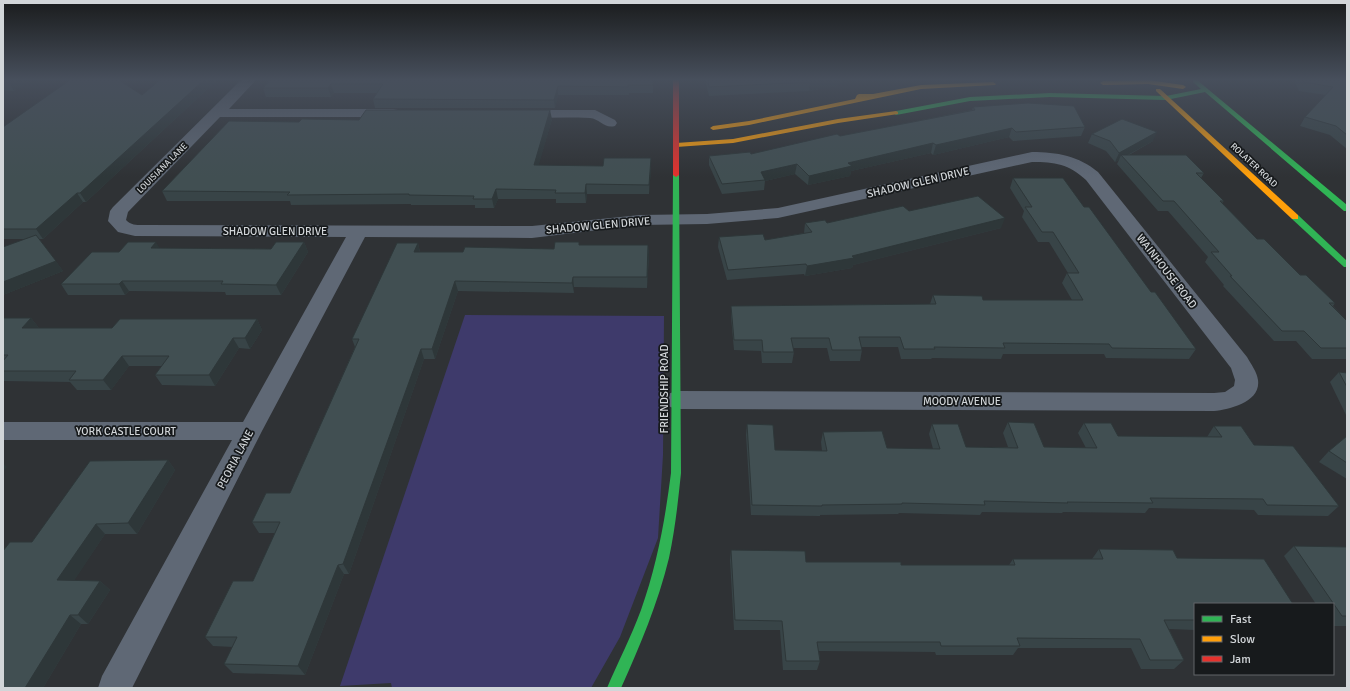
<svg xmlns="http://www.w3.org/2000/svg" width="1350" height="691" font-family="Signika,sans-serif">
	<style>
		.green { fill: #3e3a6b }
		.lines { fill: none; stroke-linecap: round; stroke-linejoin: round }
		.street { fill: #5f6875; fill-rule: evenodd }
		.fast { fill: #30b455; fill-rule: evenodd }
		.slow { fill: #ff9f0a; fill-rule: evenodd }
		.jam { fill: #e5322d; fill-rule: evenodd }
		.wall { fill: #384447 }
		.shaded-wall { fill: #2e3739 }
		.building { fill: #414f52; stroke: #2e3739 }
		.labels { text-anchor: middle; stroke-width: 3.5; stroke-linejoin: round; paint-order: stroke }
		.far-street-label { font-size: 9px; fill: #d2d6d9; stroke: #171a1c }
		.street-label { font-size: 11px; fill: #d2d6d9; stroke: #171a1c }
	</style>
	<rect width="100%" height="100%" fill="#2f3235"/>
	<polygon class="green" points="465,315 664,316 663,455 658,538 620,637 591,688 392,688 391,683 340,686"/>
	<g class="lines">
		<g class="street">
			<path d="M 241,80 L 256,80 L 229,109 L 393,109 L 398,110 L 400,113 L 398,116 L 393,117 L 220,117 L 128,212 L 126,220 C 131,225 136,225 142,225 L 532,226 L 640,215 L 707,214 L 778,208 L 1032,152 C 1057,152 1079,156 1098,172 L 1247,357 C 1251,364 1257,372 1258,380 C 1261,402 1230,409 1214,411 L 676,409 L 668,406 L 664,400 L 668,394 L 676,391 L 1214,393 L 1225,392 L 1234,386 L 1235,380 L 1231,368 L 1086,180 C 1069,164 1055,162 1032,162 L 778,218 L 707,224 L 640,225 L 532,238 L 365,237 L 262,431 L 132,688 L 98,688 L 102,676 L 232,440 L 3,440 L 3,422 L 243,422 L 346,237 L 135,236 L 118,232 L 108,221 L 110,211 L 113,207 Z"/>
			<path d="M 521,110 L 595,110 L 615,120 L 617,123 L 615,126 C 604,129 600,119 590,118 C 567,117 544,118 521,118 L 516,117 L 514,114 L 516,111 Z"/>
		</g>
		<g class="fast">
			<polygon points="1193,80 1197,80 1347,205 1347,211 1344,211 1205,92 1166,100 1050,97 970,101 896,115 893,113 896,111 970,97 1050,93 1166,96 1201,89 1193,82"/>
			<path d="M 676,173 L 679,175 L 681,473 C 678,502 675,530 669,558 C 658,603 640,646 621,688 L 607,688 C 618,662 631,637 641,610 C 657,565 665,520 671,473 L 673,175 Z"/>
			<polygon points="1292,215 1298,215 1347,261 1347,267 1344,267 1292,219"/>
		</g>
		<g class="slow">
			<polygon points="1148,80 1183,85 1186,87 1183,89 1148,84 1103,85 1100,83 1103,81"/>
			<polygon points="993,82 996,84 995,85 921,89 749,125 713,130 710,128 713,126 749,121 855,99 857,95 859,94 873,94 921,85"/>
			<polygon points="1156,89 1160,89 1298,215 1298,219 1292,219 1156,91"/>
			<polygon points="896,111 898,112 898,114 838,123 733,143 676,147 673,145 676,143 733,139 838,119"/>
		</g>
		<polygon class="jam" points="673,80 679,80 679,175 676,177 673,175"/>
	</g>
	<g class="wall">
		<polygon points="3,80 30,80 14,91 3,90"/>
		<polygon points="160,80 217,80 86,202 83,202 43,239 39,239 63,271 3,295 3,247 26,239 3,239 3,127 142,95"/>
		<polygon points="270,80 653,80 653,93 629,93 629,95 558,95 555,108 375,108 373,99 377,93 334,93 331,97 266,97 263,88"/>
		<polygon points="705,80 854,80 838,83 837,86 809,91 709,96"/>
		<polygon points="1294,80 1347,80 1347,149 1330,135 1300,126 1305,117 1326,95 1299,91"/>
		<polygon points="973,107 1085,127 1081,136 1013,141 1009,137 933,155 931,153 851,171 850,176 808,185 795,174 765,181 764,190 722,194 709,165 709,156 751,154 972,110"/>
		<polygon points="552,119 538,166 651,168 649,194 587,194 586,203 556,203 556,199 498,199 494,208 475,208 475,205 411,205 411,204 291,205 290,201 167,201 162,191 299,122"/>
		<polygon points="1092,134 1153,141 1129,155 1204,173 1201,178 1224,201 1222,203 1257,239 1335,303 1333,306 1347,321 1347,359 1312,359 1296,341 1274,341 1223,286 1224,285 1205,262 1208,257 1168,211 1158,211 1117,164 1119,160 1115,162 1106,151 1088,143"/>
		<polygon points="1013,178 1084,207 1196,349 1189,359 1106,358 1104,354 1003,354 1001,359 932,358 931,359 901,359 898,347 862,347 862,350 860,361 830,361 827,348 793,348 794,352 792,363 762,363 761,351 734,350 731,317 731,306 930,304 933,295 983,300 1072,300 1062,283 1067,273 1068,273 1049,242 1038,242 1022,217 1024,211 1010,188"/>
		<polygon points="909,211 1001,228 853,265 852,268 805,276 804,274 727,280 718,247 719,237 765,240 804,233 805,223 827,223"/>
		<polygon points="304,242 308,252 281,295 226,295 225,292 129,291 125,295 68,295 61,284 119,252 160,248 271,249"/>
		<polygon points="579,242 579,245 648,245 649,255 647,288 574,287 574,293 458,291 435,359 424,359 349,574 344,574 305,675 233,673 224,664 233,647 213,646 205,637 253,581 275,533 259,533 252,522 290,493 355,347 352,339 418,243 420,252 463,252 554,249"/>
		<polygon points="3,318 31,318 39,328 112,328 257,319 262,330 250,349 239,348 215,386 162,385 155,375 162,366 129,366 111,390 77,390 70,382 3,381"/>
		<polygon points="1339,372 1347,373 1347,417 1330,382"/>
		<polygon points="1008,422 1044,447 1086,448 1078,433 1084,423 1118,436 1207,437 1214,426 1254,445 1339,506 1328,516 1258,515 1254,510 1149,508 1145,513 1063,512 1062,513 982,512 980,515 899,513 898,514 820,515 820,516 751,515 746,435 747,424 775,450 822,451 821,442 823,432 887,448 933,449 929,434 932,424 966,447 1008,447 1003,433"/>
		<polygon points="1347,436 1347,479 1319,462 1329,451"/>
		<polygon points="168,460 175,470 137,534 105,534 74,580 100,581 110,590 88,624 81,624 43,688 3,688 32,542"/>
		<polygon points="1294,546 1347,547 1347,626 1333,626 1333,604 1316,604 1284,556"/>
		<polygon points="1099,549 1195,604 1195,630 1169,629 1184,660 1174,669 1141,669 1131,648 1018,648 1013,655 936,655 935,652 819,651 820,661 817,670 783,670 780,630 734,630 730,560 731,550 806,562 901,565 1009,565 1013,559 1092,559"/>
	</g>
	<g class="shaded-wall">
		<polygon points="11,80 30,80 14,91 9,82"/>
		<polygon points="204,80 217,80 86,202 80,193"/>
		<polygon points="822,80 854,80 838,83 837,86 809,91 810,82"/>
		<polygon points="331,84 334,93 331,97 328,88"/>
		<polygon points="558,86 558,95 555,108 554,100"/>
		<polygon points="550,110 552,119 536,175 534,165"/>
		<polygon points="1012,128 1009,137 933,155 936,145"/>
		<polygon points="1157,132 1153,141 1124,157 1121,155 1119,160 1115,162 1119,153"/>
		<polygon points="933,143 931,153 851,171 850,176 808,185 809,176 848,163"/>
		<polygon points="651,158 651,168 649,194 649,185"/>
		<polygon points="797,164 795,174 765,181 761,172"/>
		<polygon points="586,184 587,194 586,203 585,193"/>
		<polygon points="496,189 498,199 494,208 492,199"/>
		<polygon points="77,193 83,202 43,239 36,229"/>
		<polygon points="1005,218 1001,228 853,265 852,268 805,276 807,266"/>
		<polygon points="156,242 162,252 151,248"/>
		<polygon points="304,242 308,252 281,295 276,285"/>
		<polygon points="418,243 420,253 414,252"/>
		<polygon points="648,245 649,255 647,288 647,277"/>
		<polygon points="56,261 63,271 3,295 3,282"/>
		<polygon points="573,277 574,287 574,293 572,283"/>
		<polygon points="122,281 129,291 125,295 119,284"/>
		<polygon points="455,281 458,291 435,359 432,349"/>
		<polygon points="31,318 39,328 22,328"/>
		<polygon points="257,319 262,330 250,349 245,338"/>
		<polygon points="233,338 239,348 215,386 209,375"/>
		<polygon points="421,349 424,359 349,574 343,564"/>
		<polygon points="122,356 129,366 111,390 103,380"/>
		<polygon points="168,460 175,470 137,534 128,523"/>
		<polygon points="3,463 7,467 3,472"/>
		<polygon points="96,524 105,534 68,590 57,580"/>
		<polygon points="338,565 344,574 305,675 298,666"/>
		<polygon points="100,581 110,590 88,624 78,615"/>
		<polygon points="70,615 81,624 43,688 25,688"/>
	</g>
	<g class="building">
		<polygon points="3,80 11,80 9,82 3,82"/>
		<polygon points="70,80 119,80 142,95 160,80 204,80 80,193 77,193 36,229 3,229 3,127"/>
		<polygon points="270,80 653,80 653,85 628,85 628,87 558,86 554,100 373,99 383,84 331,84 328,88 263,88"/>
		<polygon points="708,80 822,80 810,82 709,87"/>
		<polygon points="1303,80 1347,80 1347,135 1336,126 1305,117 1333,87 1304,82"/>
		<polygon points="1028,103 1074,106 1085,127 1016,132 1012,128 936,145 933,143 848,163 852,166 809,176 797,164 761,172 765,180 722,184 709,156 750,152 751,154 837,134 840,136 975,110 973,107"/>
		<polygon points="366,110 550,110 534,165 603,166 604,158 651,158 649,185 586,184 585,193 555,193 556,190 496,189 492,199 473,199 474,196 409,195 409,194 287,195 290,192 162,191 229,121 299,122 302,119 359,120"/>
		<polygon points="1122,119 1157,132 1119,153 1110,141 1092,134"/>
		<polygon points="1121,155 1186,155 1204,173 1196,173 1224,201 1220,201 1257,239 1264,239 1300,275 1306,275 1335,303 1329,303 1347,321 1347,348 1321,348 1304,331 1282,331 1230,276 1232,276 1211,252 1219,252 1174,201 1163,201"/>
		<polygon points="1013,178 1063,178 1084,207 1089,207 1151,292 1155,292 1196,349 1112,348 1109,344 1003,343 1005,348 934,347 935,349 904,349 900,337 859,337 862,350 832,350 829,338 791,338 794,352 763,352 762,340 734,340 731,306 936,304 933,295 982,296 983,300 1083,300 1067,273 1079,273 1053,232 1042,232 1025,207 1032,207"/>
		<polygon points="978,196 1005,218 852,256 854,258 807,266 806,264 728,270 719,237 763,234 765,240 812,232 805,223 825,220 827,223 903,206 909,211"/>
		<polygon points="36,235 56,261 3,282 3,247"/>
		<polygon points="128,242 156,242 151,248 271,249 276,242 304,242 276,285 221,284 223,281 122,281 119,284 61,284 92,252 119,252"/>
		<polygon points="555,242 579,242 579,245 648,245 647,277 573,277 572,283 455,281 432,349 421,349 343,564 338,565 298,666 224,664 237,637 205,637 233,581 253,581 280,522 252,522 266,493 290,493 359,339 352,339 397,243 418,243 414,252 463,252 465,247 554,249"/>
		<polygon points="3,318 31,318 22,328 112,328 120,319 257,319 245,338 233,338 209,375 155,375 169,356 122,356 103,380 69,380 76,371 3,371 3,361 8,355 3,355"/>
		<polygon points="1339,372 1347,373 1347,387"/>
		<polygon points="1008,422 1034,423 1044,447 1097,448 1084,423 1111,423 1118,436 1222,437 1214,426 1241,426 1254,445 1293,446 1339,506 1267,505 1263,499 1150,498 1153,503 1067,502 1068,503 984,501 985,505 902,503 902,504 822,505 822,506 752,505 747,424 773,425 775,450 827,451 823,432 882,431 887,448 940,449 932,424 958,424 966,447 1018,448"/>
		<polygon points="1347,436 1347,463 1329,451"/>
		<polygon points="168,460 128,523 96,524 57,580 100,581 78,615 70,615 25,688 3,688 3,551 10,542 32,542 90,461"/>
		<polygon points="1294,546 1347,547 1347,616 1342,616"/>
		<polygon points="1099,549 1173,550 1177,558 1264,559 1293,604 1195,604 1195,620 1164,620 1184,660 1150,660 1140,639 1017,638 1020,646 941,646 940,642 817,642 820,661 786,661 782,621 735,620 731,550 805,551 806,562 901,562 901,565 1015,565 1013,559 1103,559"/>
	</g>
	<linearGradient id="sky" x2="0" y2="1"><stop stop-color="#1a1c1d"/><stop offset="0.45" stop-color="#474f5c"/><stop offset="1" stop-color="#474f5c" stop-opacity="0"/></linearGradient>
	<rect width="1350" height="177" fill="url(#sky)"/>
	<g class="labels">
		<g class="far-street-label">
			<text transform="translate(1254 165) rotate(43)" y="3">ROLATER ROAD</text>
			<text transform="translate(162 168) rotate(-45)" y="3">LOUISIANA LANE</text>
		</g>
		<g class="street-label">
			<text transform="translate(918 182) rotate(-13)" y="4">SHADOW GLEN DRIVE</text>
			<text transform="translate(598 225) rotate(-5)" y="4">SHADOW GLEN DRIVE</text>
			<text x="275" y="235">SHADOW GLEN DRIVE</text>
			<text transform="translate(1167 271) rotate(52)" y="4">WAINHOUSE ROAD</text>
			<text transform="translate(664 389) rotate(-90)" y="4">FRIENDSHIP ROAD</text>
			<text x="962" y="405">MOODY AVENUE</text>
			<text x="126" y="435">YORK CASTLE COURT</text>
			<text transform="translate(235 459) rotate(-62)" y="4">PEORIA LANE</text>
		</g>
	</g>
	<rect width="1350" height="691" fill="none" stroke="#d2d6d9" stroke-width="8"/>
	<rect x="1194" y="603" width="140" height="72" fill="#171a1c" stroke="#626568"/>
	<rect x="1202" y="616" width="20" height="6" fill="#30b455" stroke="#626568"/>
	<text x="1230" y="623" font-size="12" fill="#d2d6d9">Fast</text>
	<rect x="1202" y="636" width="20" height="6" fill="#ff9f0a" stroke="#626568"/>
	<text x="1230" y="643" font-size="12" fill="#d2d6d9">Slow</text>
	<rect x="1202" y="656" width="20" height="6" fill="#e5322d" stroke="#626568"/>
	<text x="1230" y="663" font-size="12" fill="#d2d6d9">Jam</text>
</svg>
